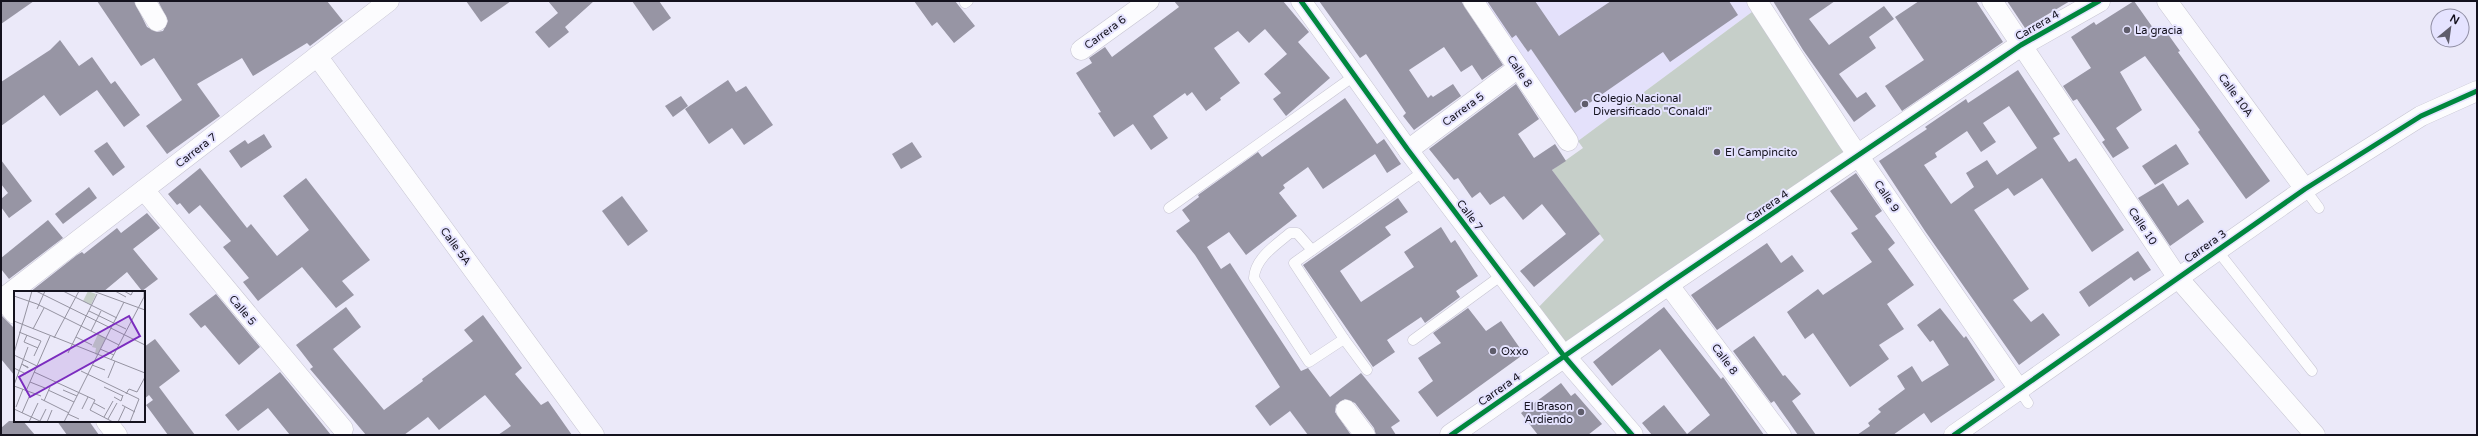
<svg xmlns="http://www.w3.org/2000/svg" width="2478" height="436" font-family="'Varela Round',sans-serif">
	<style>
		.built { fill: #e4e1fb }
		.green { fill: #c6cfc9 }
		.building { fill: #9795a4; fill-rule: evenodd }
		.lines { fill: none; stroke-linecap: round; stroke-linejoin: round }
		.lane-casing { stroke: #c7c5d2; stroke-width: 11 }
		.street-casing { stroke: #c7c5d2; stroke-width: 21 }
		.secondary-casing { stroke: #c7c5d2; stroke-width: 23 }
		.lane { stroke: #fcfcfe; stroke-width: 10 }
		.street { stroke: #fcfcfe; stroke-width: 20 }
		.secondary { stroke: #fcfcfe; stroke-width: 22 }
		.cycleway-casing { stroke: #e5e3ff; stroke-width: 8 }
		.cycleway { stroke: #00873e; stroke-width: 5 }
		.poi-dot { fill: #5f5d6b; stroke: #e5e3ff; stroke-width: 1.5 }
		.labels { text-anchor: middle; stroke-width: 4; stroke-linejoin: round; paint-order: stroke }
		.street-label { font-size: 11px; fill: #14121e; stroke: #e5e3ff }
		.poi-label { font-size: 11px; fill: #14121e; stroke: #e5e3ff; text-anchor: start }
		.inset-road { fill: none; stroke: #9593a1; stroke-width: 1 }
		.view { fill: #7b2cbf; fill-opacity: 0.15; stroke: #7b2cbf; stroke-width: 2 }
		.inset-edge { fill: none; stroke: #14121e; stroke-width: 2 }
	</style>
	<rect width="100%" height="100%" fill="#ebe9f9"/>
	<polygon class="built" points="1473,1 1757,1 1760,6 1578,141"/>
	<polygon class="green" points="1760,6 1859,155 1564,356 1532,314 1604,240 1552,170 1583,148 1578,141"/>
	<g class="building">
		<polygon points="1,1 34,1 1,24"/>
		<polygon points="97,1 134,1 147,27 157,32 163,31 168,21 158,1 327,1 343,21 310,46 307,43 253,76 242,58 197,84 220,116 167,154 146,126 182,100 154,58 141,66"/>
		<polygon points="466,1 511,1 481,22"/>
		<polygon points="548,1 594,1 565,27 569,32 549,48 535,32 558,13"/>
		<polygon points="632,1 659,1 671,18 653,31"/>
		<polygon points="914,1 955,1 975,26 954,43 937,22 932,26"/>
		<polygon points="1174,1 1283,1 1309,32 1298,42 1330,78 1286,116 1273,99 1281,93 1264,74 1287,54 1265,29 1249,43 1238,31 1214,48 1240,83 1220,98 1221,100 1206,111 1192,92 1187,96 1185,93 1153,116 1168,138 1151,150 1133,124 1114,137 1098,113 1101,112 1076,73 1092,63 1089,58 1105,47 1112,57 1179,7"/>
		<polygon points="1319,1 1461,1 1503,65 1482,80 1472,65 1461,72 1444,47 1409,70 1428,98 1431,95 1433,97 1453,84 1461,96 1414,130 1403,116 1406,113 1366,54 1360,58"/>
		<polygon points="1487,1 1535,1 1559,36 1611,1 1729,1 1738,15 1670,62 1663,52 1575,113 1531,49 1528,52 1516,35 1512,38"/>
		<polygon points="1773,1 1835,1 1809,19 1829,45 1884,6 1894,19 1869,37 1876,48 1839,74 1857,98 1866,92 1876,106 1854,122 1803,50"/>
		<polygon points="1919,1 1976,1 2003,42 1902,111 1885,86 1924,60 1895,17"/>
		<polygon points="2007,1 2070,1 2025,28"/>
		<polygon points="2134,1 2158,35 2165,30 2180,51 2178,52 2270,181 2246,199 2198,132 2200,130 2145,56 2120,72 2142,110 2116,128 2129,148 2113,158 2102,142 2105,140 2077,99 2073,101 2063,86 2091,68 2071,37 2094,22 2096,25"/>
		<polygon points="60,40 79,66 92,57 111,84 115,81 140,115 124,127 97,90 60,116 44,95 1,126 1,82 50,50"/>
		<path d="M 2018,70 L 2060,134 L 2053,138 L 2069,162 L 2076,158 L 2124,230 L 2092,252 L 2042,178 L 2014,196 L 2008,188 L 1974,210 L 2029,289 L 2013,300 L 2031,322 L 2043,313 L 2060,335 L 2019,365 L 1925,231 L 1879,161 L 1927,129 L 1925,127 L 1966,99 L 1968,103 ZM 2009,106 L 2037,148 L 1997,175 L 1987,160 L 1966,173 L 1974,187 L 1951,204 L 1924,165 L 1937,157 L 1935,153 L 1967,131 L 1981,152 L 1996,142 L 1983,123 Z"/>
		<polygon points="728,80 736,92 746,86 773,125 744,145 732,128 709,144 685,109"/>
		<polygon points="1516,84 1539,119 1518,134 1534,158 1555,144 1566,161 1552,170 1600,234 1534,287 1520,271 1566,234 1542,204 1523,220 1504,196 1490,205 1480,192 1472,198 1458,178 1454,180 1429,149"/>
		<polygon points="681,96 688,106 673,117 665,106"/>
		<polygon points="1345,98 1377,144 1384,139 1401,164 1387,173 1375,154 1323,189 1308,167 1283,185 1285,188 1279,193 1297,216 1246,255 1229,232 1207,247 1221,269 1230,263 1301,371 1308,368 1330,397 1361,373 1400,421 1391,427 1396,435 1376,435 1374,428 1355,403 1345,399 1336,405 1335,412 1351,435 1308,435 1290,411 1270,426 1255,406 1280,387 1195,255 1176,231 1190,221 1182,210 1199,197 1198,195 1258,152 1262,157"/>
		<polygon points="264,134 272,147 241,168 229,151 245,140 248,144"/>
		<polygon points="107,142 125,167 113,176 94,151"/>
		<polygon points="912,142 922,157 901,169 892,154"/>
		<polygon points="2176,144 2189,164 2155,185 2142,166"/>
		<polygon points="1,160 32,201 9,218 1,207 1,199 8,193 1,184"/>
		<polygon points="200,168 247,228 251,224 277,256 309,230 283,196 306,178 370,260 342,281 354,295 336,308 302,267 258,301 243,282 249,278 223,247 231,241 200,205 189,214 180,203 177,205 168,194"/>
		<polygon points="1856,173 1882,211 1875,216 1895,243 1888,249 1914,285 1887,304 1904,329 1879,345 1889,359 1850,387 1813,333 1805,339 1787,312 1818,289 1823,295 1872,262 1851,233 1858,229 1830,191"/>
		<polygon points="2163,183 2178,206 2188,199 2204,222 2170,246 2138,198"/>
		<polygon points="89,187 97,198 63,224 55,214"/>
		<polygon points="622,196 648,231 628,246 602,211"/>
		<polygon points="1398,198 1408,212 1385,227 1391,235 1340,271 1361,302 1414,267 1404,252 1441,227 1451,243 1455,240 1478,276 1456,291 1460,297 1425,323 1421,317 1387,340 1395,352 1373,367 1303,265"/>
		<polygon points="147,213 160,228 133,249 158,279 142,291 127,272 103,292 30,292 77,255 82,252 84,254 117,228 121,233"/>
		<polygon points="48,220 63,238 9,279 1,269 1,258"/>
		<polygon points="1767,243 1781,263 1792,255 1804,271 1717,330 1691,295"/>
		<polygon points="2138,251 2151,270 2134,281 2131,277 2089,307 2079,292"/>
		<polygon points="216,294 260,347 239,365 205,325 201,328 189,314"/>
		<polygon points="346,307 361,327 333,349 384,410 423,381 422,379 473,341 464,330 483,315 522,368 515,374 541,405 548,401 572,435 498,435 511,426 485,395 439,430 428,417 404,435 366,435 310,369 313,367 296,345"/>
		<polygon points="1664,307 1721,379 1723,377 1764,435 1652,435 1642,423 1664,405 1687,434 1710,415 1660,349 1612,386 1593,362"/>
		<polygon points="1468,308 1486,331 1501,321 1524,354 1437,417 1418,392 1433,381 1418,358 1441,343 1433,333"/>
		<polygon points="1940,308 1964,338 1966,336 1995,380 1931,423 1924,413 1893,435 1857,435 1870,426 1868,423 1881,412 1878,409 1905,389 1897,376 1912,366 1922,382 1949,365 1933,340 1930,342 1917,325"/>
		<polygon points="1,315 15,329 15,376 1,359"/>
		<polygon points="1754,336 1783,376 1785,375 1801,394 1792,401 1816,435 1798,435 1774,401 1771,403 1733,351"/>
		<polygon points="155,339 180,371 159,387 195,435 168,435 146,405 153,400 149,395 144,399 144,347"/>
		<polygon points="280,372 294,389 331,435 290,435 268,408 238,431 225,415"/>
		<polygon points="1561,383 1571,396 1575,393 1602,424 1588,435 1538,435 1521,413"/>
		<polygon points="9,421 23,421 35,435 1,435 1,428"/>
		<polygon points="57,421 89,421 99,435 67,435"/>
	</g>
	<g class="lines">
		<g class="lane-casing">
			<g id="lane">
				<polyline points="965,3 968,1"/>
				<polyline points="2305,189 2319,208"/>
				<polyline points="1169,208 1354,76"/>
				<path d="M 1312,250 L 1297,233 L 1290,233 C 1276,245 1255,258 1254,278 L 1309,362 L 1344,339"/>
				<polyline points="2217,250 2312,371"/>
				<polyline points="1413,340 1502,275"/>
				<polyline points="1367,370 1344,339 1294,263 1424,171"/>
				<polyline points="2020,391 2028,403"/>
			</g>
		</g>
		<g class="street-casing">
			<g id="street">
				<polyline points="145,1 157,21"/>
				<polyline points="1301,1 1408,150 1564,356"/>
				<polyline points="1473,1 1568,141"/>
				<polyline points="1757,1 1846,138 2020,391"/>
				<polyline points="1992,1 2178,278 2315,435"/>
				<polyline points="2167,1 2305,189"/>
				<polyline points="1081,50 1149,1"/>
				<polyline points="317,56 594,435"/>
				<polyline points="1408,150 1518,68"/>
				<polyline points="144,190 343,429"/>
				<polyline points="1668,284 1781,435"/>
				<polyline points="1,297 15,314"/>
				<polyline points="2,299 389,1"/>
				<polyline points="1346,410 1365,435"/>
				<polyline points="106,421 117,435"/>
				<polyline points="1954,435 2305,189 2421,116 2477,91"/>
			</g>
		</g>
		<g class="secondary-casing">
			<g id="secondary">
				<polyline points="1564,356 1632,435"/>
				<polyline points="1451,435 1668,284 2021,45 2099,1"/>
			</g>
		</g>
		<use href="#lane" class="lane"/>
		<use href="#street" class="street"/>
		<use href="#secondary" class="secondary"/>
		<g class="cycleway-casing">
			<g id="cycleway">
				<polyline points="1301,1 1408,150 1564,356 1632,435"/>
				<polyline points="1451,435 1668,284 2021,45 2099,1"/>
				<polyline points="1954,435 2305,189 2421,116 2477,91"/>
			</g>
		</g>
		<use href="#cycleway" class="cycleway"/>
	</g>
	<g class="poi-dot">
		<circle cx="2127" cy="30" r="4"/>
		<circle cx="1585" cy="104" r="4"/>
		<circle cx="1717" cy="152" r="4"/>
		<circle cx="1493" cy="351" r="4"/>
		<circle cx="1581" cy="412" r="4"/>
	</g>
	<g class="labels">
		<g class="street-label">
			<text transform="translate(2037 25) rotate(-30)" y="4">Carrera 4</text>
			<text transform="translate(1105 32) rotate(-36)" y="4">Carrera 6</text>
			<text transform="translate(1520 71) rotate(56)" y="4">Calle 8</text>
			<text transform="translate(2236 95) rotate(54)" y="4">Calle 10A</text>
			<text transform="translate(1463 109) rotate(-36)" y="4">Carrera 5</text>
			<text transform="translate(196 150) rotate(-38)" y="4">Carrera 7</text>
			<text transform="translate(1887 196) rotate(56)" y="4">Calle 9</text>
			<text transform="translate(1767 206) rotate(-34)" y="4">Carrera 4</text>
			<text transform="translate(1470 215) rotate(53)" y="4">Calle 7</text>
			<text transform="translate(2143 226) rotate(56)" y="4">Calle 10</text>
			<text transform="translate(456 246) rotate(54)" y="4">Calle 5A</text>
			<text transform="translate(2205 246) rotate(-35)" y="4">Carrera 3</text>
			<text transform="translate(243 310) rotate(50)" y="4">Calle 5</text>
			<text transform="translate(1725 359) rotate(53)" y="4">Calle 8</text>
			<text transform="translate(1499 389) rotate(-35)" y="4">Carrera 4</text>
		</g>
		<g class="poi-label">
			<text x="2135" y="34">La gracia</text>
			<text x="1593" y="102">Colegio Nacional<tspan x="1593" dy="13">Diversificado "Conaldi"</tspan></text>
			<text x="1725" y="156">El Campincito</text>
			<text x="1501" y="355">Oxxo</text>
			<text x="1573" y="410" text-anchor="end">El Brason<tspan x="1573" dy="13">Ardiendo</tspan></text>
		</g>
	</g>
	<g transform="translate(14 291)">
		<rect width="131" height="131" fill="#ebe9f9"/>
		<path d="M 74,0 L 82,3 L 77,14 L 69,10 ZM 84,43 L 92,47 L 83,64 L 81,63 L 82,57 L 78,56 Z" fill="#c6cfc9"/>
		<path class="inset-road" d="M 22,0 L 131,54M 49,0 L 103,27M 79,0 L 131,19M 101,0 L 112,6M 110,0 L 117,4 L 119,0M 0,5 L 23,13 L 105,54M 23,18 L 31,0M 75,20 L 112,38M 0,30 L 131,82M 19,38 L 30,17M 77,40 L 87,20M 5,41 L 27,50 L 20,65M 13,44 L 10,51 L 24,57M 62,46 L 78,54M 40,47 L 65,0M 86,58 L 100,64M 0,62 L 18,0M 54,62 L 83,3M 0,64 L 23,75M 97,69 L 130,6 L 130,0M 8,73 L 14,77 L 14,76 L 9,74M 78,74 L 91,79M 0,77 L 12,83M 67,80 L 125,108 L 116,131M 20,81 L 81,109 L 76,119 L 99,131M 94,87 L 101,70M 16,91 L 31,97M 0,94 L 14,56M 0,95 L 27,105M 90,96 L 109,105M 34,99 L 60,111M 49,99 L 63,105M 12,100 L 36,45M 112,103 L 115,98 L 123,101 L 131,86M 100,106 L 107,110 L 109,104M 27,108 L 55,122M 30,110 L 36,96M 80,112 L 91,118M 108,114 L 121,121M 2,116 L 9,98M 0,118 L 28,131M 68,118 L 74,106M 8,122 L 15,106M 54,123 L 65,128M 90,126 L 99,110M 94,128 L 103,112M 26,130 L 32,118M 15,131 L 24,112M 33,131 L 38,119M 50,131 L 110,11M 104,131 L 111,116"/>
		<path class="view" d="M 115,25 L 126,45 L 16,106 L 5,86 Z"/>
		<rect width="131" height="131" class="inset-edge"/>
	</g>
	<rect width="2478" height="436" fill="none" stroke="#14121e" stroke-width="4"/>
	<g transform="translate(2450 28) rotate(29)"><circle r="19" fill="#e5e3ff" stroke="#918fa5"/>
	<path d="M0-3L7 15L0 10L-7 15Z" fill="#5f5d6b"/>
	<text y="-6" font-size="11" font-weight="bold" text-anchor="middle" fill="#14121e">N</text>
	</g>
</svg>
